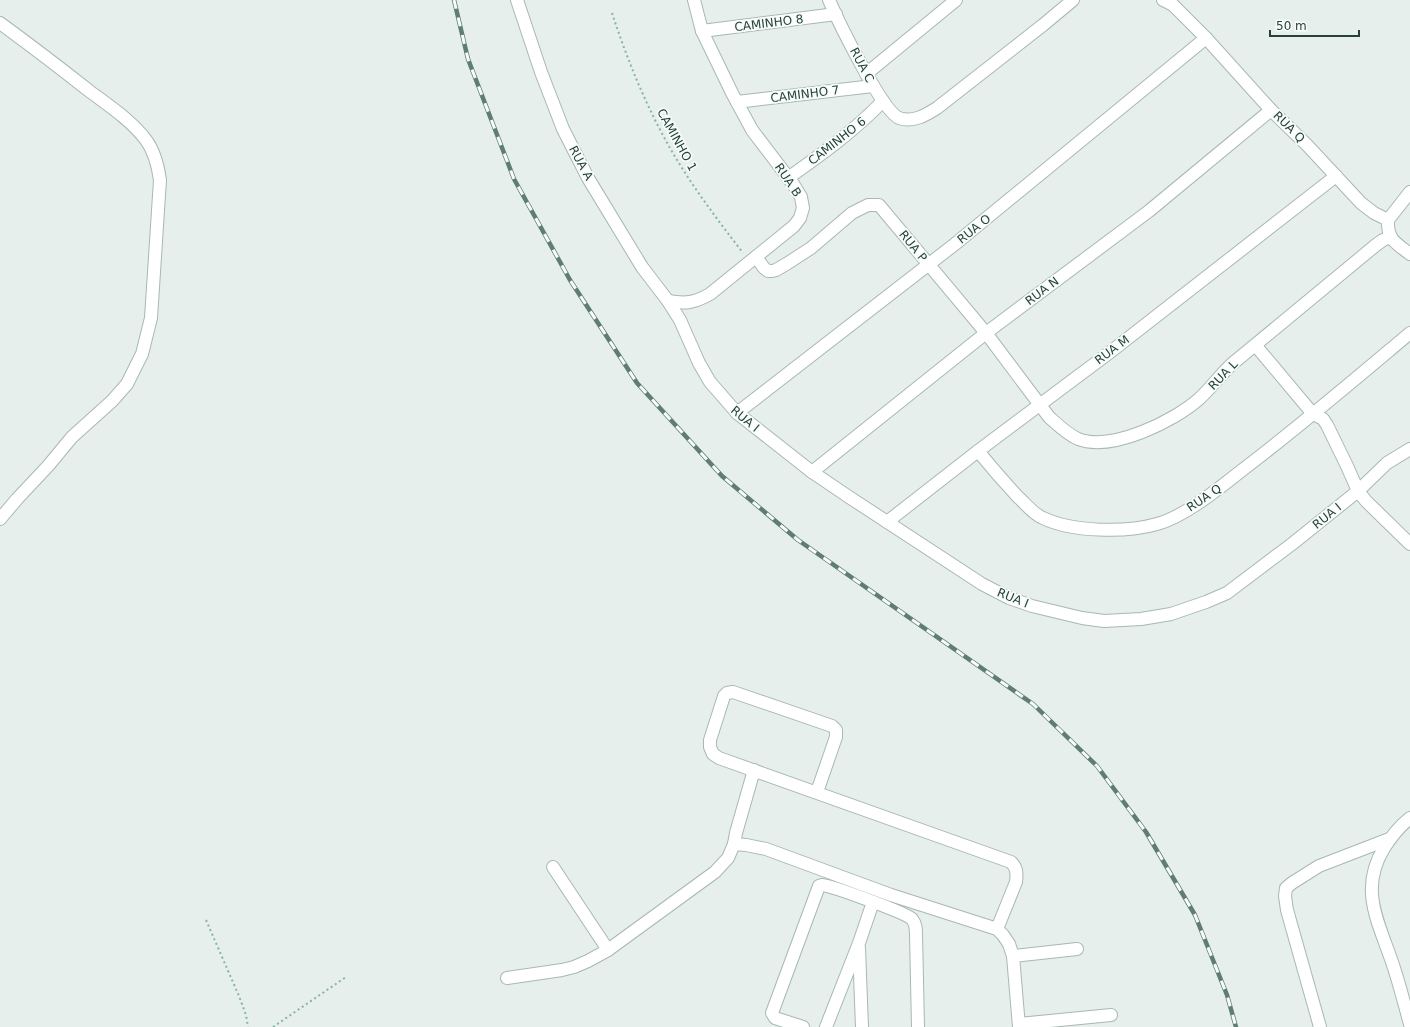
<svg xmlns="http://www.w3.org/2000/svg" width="1410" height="1027" font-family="'DejaVu Sans',sans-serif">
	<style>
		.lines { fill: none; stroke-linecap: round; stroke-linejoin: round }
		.minor-casing { stroke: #a8b8b2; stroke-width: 14 }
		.path { stroke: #86b3a5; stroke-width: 2; stroke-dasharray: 2 3; stroke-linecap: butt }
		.minor { stroke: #fff; stroke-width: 12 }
		.rail-casing { stroke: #5f7d75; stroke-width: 4.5 }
		.rail { stroke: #f7fbf9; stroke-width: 3; stroke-dasharray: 9; stroke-linecap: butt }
		.labels { text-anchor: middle; stroke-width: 3.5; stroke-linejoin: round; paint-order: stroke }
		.street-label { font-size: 12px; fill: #24423a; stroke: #f7fbf9 }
	</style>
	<rect width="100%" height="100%" fill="#e6efeb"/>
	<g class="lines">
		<g class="minor-casing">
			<g id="minor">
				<polyline points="517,0 541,72 563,129 588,178 642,267 668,301 680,320 699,363 710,382 737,413 812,472 849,497 982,584 1009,598 1032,606 1082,618 1104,621 1141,619 1171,614 1206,602 1227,593 1292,544 1358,491 1387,463 1410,449"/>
				<path d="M 829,0 C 838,21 882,111 899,118 C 913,123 926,115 937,108 L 1043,25 L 1073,0"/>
				<path d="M 1163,0 L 1173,5 L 1206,38 L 1271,110 L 1307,145 L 1361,203 L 1374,213 L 1388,220 C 1387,240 1396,243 1410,254"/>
				<path d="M 0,23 C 30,45 59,67 88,90 C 108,105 131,120 146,140 C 155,152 158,166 160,180 L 151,318 L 142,354 L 127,384 L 112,401 L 72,437 L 48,466 L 17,499 L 0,519"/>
				<polyline points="702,31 836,14"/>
				<polyline points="866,74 956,0"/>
				<polyline points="737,102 873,86"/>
				<path d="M 788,178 C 822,154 854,131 883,101"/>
				<polyline points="1388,220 1410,192"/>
				<path d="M 756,257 L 764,268 L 768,271 L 772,271 L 776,270 L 788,263 L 811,248 L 852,213 L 868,205 L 879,205 L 986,333 L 1049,417 C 1058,425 1067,434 1078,439 C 1112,452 1174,421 1199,399 C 1211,388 1220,375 1232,364 L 1376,245 L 1383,240 L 1391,237"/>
				<path d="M 668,301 C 686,304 694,303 710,294 L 794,226 L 800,218 L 803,208 L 801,197 L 793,184 L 752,130 L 732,93 L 702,31 L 694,0"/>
				<polyline points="1256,346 1313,414 1323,419 1327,425 1347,466 1358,491 1366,501 1410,544"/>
				<polyline points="737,413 955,244 1206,38"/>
				<path d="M 978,451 C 991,467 1004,482 1018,497 C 1026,504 1033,514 1043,518 C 1072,532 1126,533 1157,524 C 1184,517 1218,489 1241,471 C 1299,427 1354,380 1410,333"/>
				<polyline points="812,472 986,333 1149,211 1271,110"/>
				<polyline points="887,522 978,451 1109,353 1336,176"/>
				<path d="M 817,792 L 836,737 L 836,730 L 832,726 L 733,692 L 727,693 L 724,696 L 710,740 L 710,747 L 713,754 L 719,758 L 1011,862 C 1017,868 1017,873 1016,882 L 997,929"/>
				<path d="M 1410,818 C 1400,826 1391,837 1384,848 C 1359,889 1378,921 1392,962 C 1399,982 1404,1003 1410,1024"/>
				<polyline points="734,844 736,833 754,770"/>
				<polyline points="553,867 608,950"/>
				<polyline points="859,948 862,1027"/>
				<polyline points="1013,956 1077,949"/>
				<polyline points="507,978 562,970 574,967 588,961 608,950 715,872 728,858 734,844 746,845 766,849 891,895 997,929 1003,935 1009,944 1013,956 1019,1027"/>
				<polyline points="1019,1024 1111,1015"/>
				<path d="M 803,1027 L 775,1018 L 772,1013 L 819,886 L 822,885 C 833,886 906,913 912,919 C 916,924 916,929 916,934 L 918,1027"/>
				<polyline points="826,1027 859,943 873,902"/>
				<polyline points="1320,1027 1287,910 1285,896 1286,888 1292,883 1319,866 1389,839"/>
			</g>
		</g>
		<g class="path">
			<path d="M 612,13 C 627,59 646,106 670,148 C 691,185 717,219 743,253"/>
			<polyline points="206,920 239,996 246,1015 248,1027"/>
			<polyline points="273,1027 346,977"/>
		</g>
		<use href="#minor" class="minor"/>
		<g class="rail-casing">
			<polyline id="rail" points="454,0 468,59 514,179 570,280 637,383 722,476 798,540 1033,704 1097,766 1146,832 1195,915 1227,995 1236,1027"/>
		</g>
		<use href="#rail" class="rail"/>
	</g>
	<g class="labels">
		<g class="street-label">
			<text transform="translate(769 23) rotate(-7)" y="4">CAMINHO 8</text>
			<text transform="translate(862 65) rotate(62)" y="4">RUA C</text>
			<text transform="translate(805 94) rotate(-7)" y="4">CAMINHO 7</text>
			<text transform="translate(1289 127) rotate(45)" y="4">RUA Q</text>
			<text transform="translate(677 140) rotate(61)" y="4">CAMINHO 1</text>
			<text transform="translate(837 141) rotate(-38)" y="4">CAMINHO 6</text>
			<text transform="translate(581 163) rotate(62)" y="4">RUA A</text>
			<text transform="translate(788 180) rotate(56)" y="4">RUA B</text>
			<text transform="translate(974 229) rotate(-39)" y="4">RUA O</text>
			<text transform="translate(913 246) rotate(51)" y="4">RUA P</text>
			<text transform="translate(1042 291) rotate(-37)" y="4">RUA N</text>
			<text transform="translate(1112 350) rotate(-37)" y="4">RUA M</text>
			<text transform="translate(1223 375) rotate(-46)" y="4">RUA L</text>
			<text transform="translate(745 419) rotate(40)" y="4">RUA I</text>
			<text transform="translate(1204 498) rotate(-34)" y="4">RUA Q</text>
			<text transform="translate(1327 516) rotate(-39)" y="4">RUA I</text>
			<text transform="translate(1013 598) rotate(22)" y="4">RUA I</text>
		</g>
	</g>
	<path d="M1270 30v6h89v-6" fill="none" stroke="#24423a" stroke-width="2"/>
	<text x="1276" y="30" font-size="12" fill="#24423a" stroke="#f7fbf9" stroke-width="3" paint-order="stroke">50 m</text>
</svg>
